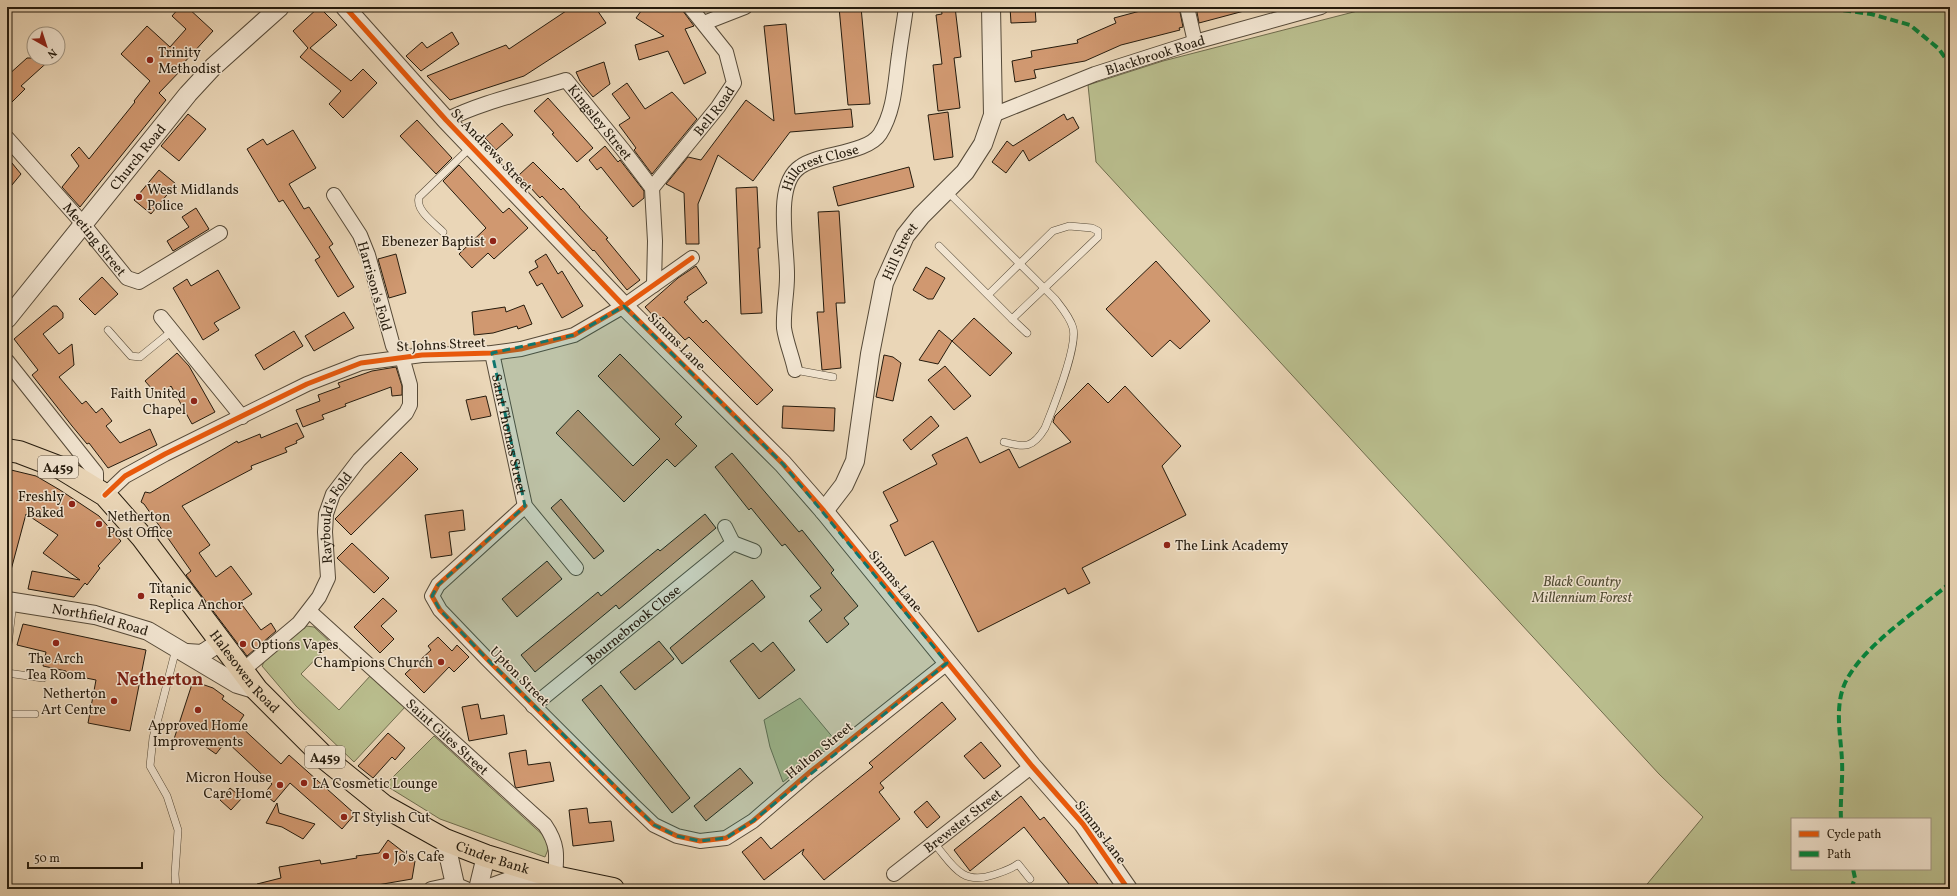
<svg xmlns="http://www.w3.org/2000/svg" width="1957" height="896" font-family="Vollkorn,serif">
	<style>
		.green { fill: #b9bd8d; stroke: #6f6c4d; fill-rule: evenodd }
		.building { fill: #d09870; stroke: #251b0d }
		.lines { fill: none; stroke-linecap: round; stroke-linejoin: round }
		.service-casing { stroke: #564a38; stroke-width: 8 }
		.minor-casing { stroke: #564a38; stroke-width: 16 }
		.tertiary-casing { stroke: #564a38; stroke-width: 20 }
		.primary-casing { stroke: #251b0d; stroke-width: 24 }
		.service { stroke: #f1e4d0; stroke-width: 7 }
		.minor { stroke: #f1e4d0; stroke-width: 14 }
		.tertiary { stroke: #f1e4d0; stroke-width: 18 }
		.primary { stroke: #ead6b7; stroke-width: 22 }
		.quiet { stroke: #00873e; stroke-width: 4; stroke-dasharray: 8 4; stroke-linecap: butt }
		.cycleway-casing { stroke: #f1e4d0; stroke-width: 8 }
		.cycleway { stroke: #e8590c; stroke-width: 5 }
		.marked { fill: #0f766e; fill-opacity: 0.2; stroke: #0f766e; stroke-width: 3; stroke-dasharray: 8 5; stroke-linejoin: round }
		.poi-dot { fill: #8f2418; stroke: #f1e4d0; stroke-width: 1.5 }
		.labels { text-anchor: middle; stroke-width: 3; stroke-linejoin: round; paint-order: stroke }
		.shield { fill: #f1e4d0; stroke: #625748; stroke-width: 1 }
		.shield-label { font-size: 13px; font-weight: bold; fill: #251b0d }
		.poi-label { font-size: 14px; fill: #251b0d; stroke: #f1e4d0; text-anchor: start }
		.street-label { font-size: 14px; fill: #251b0d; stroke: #f1e4d0 }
		.park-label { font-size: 14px; font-style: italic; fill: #514c33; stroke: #f1e4d0 }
		.district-label { font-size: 18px; font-weight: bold; fill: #7a1f14; stroke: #f1e4d0 }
	</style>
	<rect width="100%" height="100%" fill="#ead6b7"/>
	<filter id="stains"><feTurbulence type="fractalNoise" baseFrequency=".005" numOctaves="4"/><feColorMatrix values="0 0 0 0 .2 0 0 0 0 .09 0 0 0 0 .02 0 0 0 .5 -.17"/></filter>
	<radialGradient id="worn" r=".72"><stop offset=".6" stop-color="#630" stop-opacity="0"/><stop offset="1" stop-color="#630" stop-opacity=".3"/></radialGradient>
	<g class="green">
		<path d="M 1373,7 L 1950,7 L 1950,889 L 1643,889 L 1703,817 L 1659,774 L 1096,162 L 1088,85 L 1163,61 ZM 1792,819 L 1930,819 L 1930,869 L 1792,869 Z"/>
		<polygon points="306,626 314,627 331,643 301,674 339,710 371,675 406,706 354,762 296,706 262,666 265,660"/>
		<polygon points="800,698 835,740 783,782 770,747 764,720"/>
		<polygon points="434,736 544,836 549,847 545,857 440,819 385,785"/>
	</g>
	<g class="building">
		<polygon points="180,7 187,7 213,31 181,66 183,68 159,93 166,100 80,207 62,187 79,166 71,155 79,147 89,159 135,102 134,101 150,81 121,54 147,26 170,47 186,29 172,16"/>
		<polygon points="319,7 337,25 310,48 351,81 363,69 377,83 343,118 329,104 341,91 300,57 308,48 293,31"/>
		<polygon points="572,7 595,7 606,23 524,76 450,100 427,76 506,45 509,49"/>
		<polygon points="644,7 680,7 694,26 685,29 706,73 684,84 668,51 639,60 635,45 664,36 636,18"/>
		<polygon points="839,7 861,7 870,104 848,105"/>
		<polygon points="941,7 955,7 961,57 954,58 960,108 938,111 933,65 942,64 936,15 942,14"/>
		<polygon points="1010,7 1035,7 1036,22 1011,23"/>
		<polygon points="1155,7 1179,7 1183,27 1179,28 1180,30 1121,45 1085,61 1034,70 1036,78 1015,82 1012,61 1032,57 1031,51 1078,43 1077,40 1116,23 1114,18"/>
		<polygon points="1196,7 1244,7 1244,11 1199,23"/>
		<polygon points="786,24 795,114 851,109 853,127 790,132 753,181 718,155 698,204 699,244 686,244 684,193 666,184 688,157 701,160 746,100 774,121 764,26"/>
		<polygon points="452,32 459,44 421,71 406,56 422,42 427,48"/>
		<polygon points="27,58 52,58 21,86 25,89 7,107 7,76"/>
		<polygon points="604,62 610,84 593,97 580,81 576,72"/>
		<polygon points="627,83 645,109 672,92 697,119 652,174 634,150 636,148 619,125 630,118 612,94"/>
		<polygon points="548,98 593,148 577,162 552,134 554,133 534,111"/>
		<polygon points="948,112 953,157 934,160 928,115"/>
		<polygon points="188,114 206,129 179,161 161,146"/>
		<polygon points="1064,114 1067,120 1073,117 1079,128 1029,161 1023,150 1006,173 992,162 1007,141 1013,146"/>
		<polygon points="417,120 452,158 436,174 400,136"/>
		<polygon points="502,123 513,135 496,150 485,138"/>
		<polygon points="293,130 316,168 289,184 304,209 309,207 333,244 329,247 354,287 338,297 315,260 320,257 283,200 279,202 247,149 263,139 267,145"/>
		<polygon points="605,146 618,162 620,160 644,191 644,198 633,207 601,167 597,170 589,160"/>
		<polygon points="7,157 21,174 7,191"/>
		<polygon points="533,162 561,190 563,188 580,207 579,207 608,238 606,239 640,280 627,290 594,250 593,251 542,196 540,198 519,175"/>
		<polygon points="459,165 503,213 509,208 528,228 494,259 488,253 472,268 459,254 486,228 443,181"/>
		<polygon points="909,167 914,187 838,206 833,187"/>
		<polygon points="159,170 176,184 151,214 134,200"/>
		<polygon points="757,187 760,248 758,248 762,313 741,314 736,188"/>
		<polygon points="196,208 209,229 173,251 167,241 189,227 182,217"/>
		<polygon points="839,211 845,303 836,303 841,368 822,370 817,312 824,312 818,212"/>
		<polygon points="396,254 406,293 389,298 378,259"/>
		<polygon points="546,254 558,274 562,271 583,306 562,318 542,283 537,286 529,272 538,267 535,261"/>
		<polygon points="1156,261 1210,321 1180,349 1170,340 1152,357 1106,309"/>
		<polygon points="696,266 707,283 687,297 688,299 684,302 703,323 706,320 773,390 757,405 689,337 685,340 663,317 658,321 645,307 678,278"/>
		<polygon points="926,267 945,278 933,299 928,299 913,290"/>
		<polygon points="218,270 240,308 214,323 219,330 203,340 173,288 187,279 191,286"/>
		<polygon points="102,277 118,294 95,315 79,299"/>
		<polygon points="524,305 532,324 518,329 517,326 493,333 474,335 472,312 505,307 506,312"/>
		<polygon points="53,306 57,306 63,313 63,318 43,334 59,354 72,344 74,365 59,377 82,404 86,401 96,413 102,408 112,421 106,426 120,443 150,429 157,445 108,468 89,443 87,444 72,426 32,375 38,370 14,339"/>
		<polygon points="344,312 354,328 314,351 305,336"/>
		<polygon points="974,318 1012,353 990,376 952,341"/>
		<polygon points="939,330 952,341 938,364 919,360"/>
		<polygon points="294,331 303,346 264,370 255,355"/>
		<polygon points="177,353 189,366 215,412 192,424 171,386 159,397 145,381"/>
		<polygon points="620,354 682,417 675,424 697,446 675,467 667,459 624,502 556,433 578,410 633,466 660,439 598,376"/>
		<polygon points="884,355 893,357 901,363 893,401 876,397"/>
		<polygon points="945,366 971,396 954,410 928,380"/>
		<polygon points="396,367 402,386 402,395 392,396 391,387 345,404 346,406 322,415 324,419 303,427 296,410 320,401 318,395 340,387 338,383 372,371"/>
		<polygon points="1088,383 1108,403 1125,386 1181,446 1162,466 1186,515 1082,568 1090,583 1068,594 1065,588 978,632 933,541 905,556 890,525 898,521 883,492 937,464 932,455 967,437 980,463 1009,449 1019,468 1071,442 1053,422 1055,416"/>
		<polygon points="486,396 491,416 471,420 466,400"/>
		<polygon points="783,406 835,408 834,431 782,428"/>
		<polygon points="931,416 939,426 911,450 903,440"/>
		<polygon points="297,423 304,437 296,441 297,443 285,448 287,452 251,466 252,469 182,506 210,545 199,553 216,577 231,566 252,594 240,602 261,630 271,623 276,631 247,656 186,575 191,571 144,504 141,502 145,492 150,493 237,441 238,443 260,434 261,438"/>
		<polygon points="401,452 418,469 351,535 335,519"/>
		<polygon points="732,453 799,532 802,530 834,570 831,573 858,606 844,618 849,624 827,643 809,621 822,610 810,596 821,588 785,544 782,546 751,508 749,510 715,467"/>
		<polygon points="7,469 36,476 60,490 99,516 121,541 98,566 100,568 87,585 85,583 74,597 28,589 32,571 80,580 43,553 58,535 26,514 11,570 7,570"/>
		<polygon points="561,499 604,551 594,559 551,508"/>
		<polygon points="463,510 465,530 449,532 452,555 431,558 425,515"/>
		<polygon points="705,514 716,528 619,609 616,605 535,672 521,655 598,592 601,596 658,549 660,551"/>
		<polygon points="352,543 389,578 374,593 337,558"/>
		<polygon points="547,561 562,579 517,617 502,599"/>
		<polygon points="752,580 765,597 682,664 670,648"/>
		<polygon points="383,598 397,611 381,626 394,639 380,653 354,627"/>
		<polygon points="23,624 146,650 130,731 88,723 96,680 66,674 66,671 43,666 46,652 17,645"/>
		<polygon points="438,637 452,651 457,645 469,657 454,672 449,667 424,693 405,674 431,650 428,646"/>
		<polygon points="659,641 674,659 635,690 620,672"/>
		<polygon points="773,642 795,670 759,699 730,661 753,643 761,652"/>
		<polygon points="193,681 213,688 224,696 222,699 244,715 238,724 281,764 289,755 355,814 342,829 290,783 274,802 264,794 272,784 226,741 216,754 196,740 194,745 174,739"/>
		<polygon points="601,685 690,798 672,813 582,700"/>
		<polygon points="942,702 956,719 880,783 884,788 879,792 900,819 824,880 802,854 804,849 764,880 742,852 761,837 771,849 873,767 869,763"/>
		<polygon points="478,704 481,719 504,715 507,734 469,741 462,707"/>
		<polygon points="388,733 405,748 395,760 392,757 373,778 358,766"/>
		<polygon points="981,742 1001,766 984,779 964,756"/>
		<polygon points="526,750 528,765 550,762 554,781 516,788 515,786 509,753"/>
		<polygon points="740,768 753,783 706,821 694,806"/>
		<polygon points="230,788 242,798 231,810 220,800"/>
		<polygon points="1021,796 1040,820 1044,817 1102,889 1073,889 1024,827 970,871 954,850"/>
		<polygon points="927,801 940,817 927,828 914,812"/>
		<polygon points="277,803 279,813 315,824 303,839 282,827 266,823"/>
		<polygon points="587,808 589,823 611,821 614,841 573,846 569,810"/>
		<polygon points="388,840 415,861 412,879 354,889 258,889 257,884 281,878 279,867 320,860 321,864 357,858 356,856 379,853"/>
	</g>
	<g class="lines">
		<g class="service-casing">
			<g id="service">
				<path d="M 947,191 L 1055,299 C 1062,308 1070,317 1073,328 C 1078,347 1053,408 1045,428 C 1033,448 1025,448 1004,442"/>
				<path d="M 443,232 C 434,223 415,210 419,197 L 471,147"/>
				<polyline points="939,246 1012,319 1098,237 1098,231 1092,228 1069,226 1053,231 988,295"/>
				<polyline points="1012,319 1027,333"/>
				<polyline points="108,330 131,356 140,357 172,331"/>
				<polyline points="795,370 833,377"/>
				<polyline points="176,649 153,738 150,766 167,796 178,830 175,874 176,889"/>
				<polyline points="7,653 13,602"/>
				<polyline points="7,673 43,678"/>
				<polyline points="7,714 35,714"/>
				<path d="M 934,843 C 952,864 961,886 993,875 C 1002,872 1010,870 1018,864 L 1030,879"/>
			</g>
		</g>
		<g class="minor-casing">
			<g id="minor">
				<polyline points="1187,7 1195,42"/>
				<polyline points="704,23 745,7"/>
				<path id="s1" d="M 993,115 L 1095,74 L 1195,42 L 1321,7"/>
				<path id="s2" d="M 446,120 C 484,101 525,93 566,80 L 624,151 L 652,188 L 655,241 L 654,285"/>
				<path id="s3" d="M 7,138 L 84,225 L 127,278 L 139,282 L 220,233"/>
				<path id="s4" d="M 652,188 L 718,107 L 734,83 L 726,52 L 690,7"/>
				<polyline points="161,317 242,417"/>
				<path id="s5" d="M 492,353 L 525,506 L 576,568"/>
				<polyline points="7,361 96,473 96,488"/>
				<path id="s6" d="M 795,370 C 792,356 786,342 784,328 C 783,311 787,294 787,277 C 788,248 773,185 800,167 C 818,153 867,154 880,134 C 895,110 895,82 899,55 C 901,39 904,23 906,7"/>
				<polyline points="105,495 125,476 165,454 307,384 361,363 422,355 492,353 521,349 574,335 624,306 692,258"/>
				<polyline points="525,506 438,585 432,596 440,610 487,659 632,804 654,825 677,836 700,841 726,838 753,821 810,772 947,663"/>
				<polyline points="725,527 733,543"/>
				<path id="s7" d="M 309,611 L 545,825 C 558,844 557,855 555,877"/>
				<path id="s8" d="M 242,671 L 299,623 L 319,597 L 328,578 L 325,532 L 326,514 L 333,494 L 359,460 L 406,413 L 410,405 L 410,385 L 402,357 L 393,346 L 368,255 L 360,235 L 334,195"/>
				<path id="s9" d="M 533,706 L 733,543 L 754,551"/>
				<path id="s10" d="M 894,874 L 1032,766"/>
				<polyline points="431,889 454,884 466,889"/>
			</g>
		</g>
		<g class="tertiary-casing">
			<g id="tertiary">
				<polyline points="345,7 446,120 624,306 783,464 824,511 1032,766 1083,824 1128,889"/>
				<path id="s11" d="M 7,319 L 188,94 L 213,67 L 280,7"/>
				<path id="s12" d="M 824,511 L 844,485 L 855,461 L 870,354 L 884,283 L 905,236 L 921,216 L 965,172 L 983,144 L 993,115 L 991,7"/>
				<path id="s13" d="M 7,601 L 95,615 L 148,631 L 237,684 L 257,690"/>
				<polyline points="187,653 202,654 220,642"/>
				<polyline points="445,840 456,889"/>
				<polyline points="478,889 486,856"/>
				<polyline points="487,889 512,880 545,874"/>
			</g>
		</g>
		<g class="primary-casing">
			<g id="primary">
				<path id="s14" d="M 7,450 L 19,452 L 61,468 L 105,495 L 142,537 L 257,690 L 327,760 L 384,806 L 445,840 L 486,856 L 555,877 L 613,889"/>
			</g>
		</g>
		<use href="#service" class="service"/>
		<use href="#minor" class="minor"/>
		<use href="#tertiary" class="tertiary"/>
		<use href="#primary" class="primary"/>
		<g class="quiet">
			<polyline points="1832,7 1835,9 1871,14 1910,25 1939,49 1950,65"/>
			<path d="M 1841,819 C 1840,800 1843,780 1842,761 C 1841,736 1834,708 1845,683 C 1863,645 1919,610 1950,583"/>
			<polyline points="1851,889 1855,878 1853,869"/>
		</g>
		<g class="cycleway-casing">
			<g id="cycleway">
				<polyline points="345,7 446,120 624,306 783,464 824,511 1032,766 1083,824 1128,889"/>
				<polyline points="105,495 125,476 165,454 307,384 361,363 422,355 492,353 521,349 574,335 624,306 692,258"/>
				<polyline points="525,506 438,585 432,596 440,610 487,659 632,804 654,825 677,836 700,841 726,838 753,821 810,772 947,663"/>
			</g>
		</g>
		<use href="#cycleway" class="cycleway"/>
	</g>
	<path class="marked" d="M 624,306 L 783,464 L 947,663 L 753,821 L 726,838 L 700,841 L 677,836 L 654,825 L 487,659 L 440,610 L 432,596 L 438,585 L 525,506 L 492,353 L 574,335 Z"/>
	<g class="poi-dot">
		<circle cx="150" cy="60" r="4"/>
		<circle cx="139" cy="197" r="4"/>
		<circle cx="493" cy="241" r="4"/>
		<circle cx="194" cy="401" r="4"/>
		<circle cx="72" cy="504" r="4"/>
		<circle cx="99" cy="524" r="4"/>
		<circle cx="1167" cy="545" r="4"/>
		<circle cx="141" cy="596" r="4"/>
		<circle cx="56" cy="643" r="4"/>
		<circle cx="243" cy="644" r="4"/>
		<circle cx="441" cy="662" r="4"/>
		<circle cx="114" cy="701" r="4"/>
		<circle cx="198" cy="710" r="4"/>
		<circle cx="304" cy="783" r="4"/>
		<circle cx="280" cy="785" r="4"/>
		<circle cx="344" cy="817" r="4"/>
		<circle cx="386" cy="856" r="4"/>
	</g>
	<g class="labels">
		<g class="shield">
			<rect x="38" y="456" width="40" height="22" rx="3"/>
			<rect x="305" y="746" width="40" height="22" rx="3"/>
		</g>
		<g class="shield-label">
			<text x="58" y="472">A459</text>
			<text x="325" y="762">A459</text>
		</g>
		<g class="poi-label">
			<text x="158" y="57">Trinity<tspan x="158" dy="16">Methodist</tspan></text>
			<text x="147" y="194">West Midlands<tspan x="147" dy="16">Police</tspan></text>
			<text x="485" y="246" text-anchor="end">Ebenezer Baptist</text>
			<text x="186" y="398" text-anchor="end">Faith United<tspan x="186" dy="16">Chapel</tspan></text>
			<text x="64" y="501" text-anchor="end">Freshly<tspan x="64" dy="16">Baked</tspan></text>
			<text x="107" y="521">Netherton<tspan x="107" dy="16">Post Office</tspan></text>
			<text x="1175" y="550">The Link Academy</text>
			<text x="149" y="593">Titanic<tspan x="149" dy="16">Replica Anchor</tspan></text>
			<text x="251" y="649">Options Vapes</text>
			<text x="56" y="663" text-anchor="middle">The Arch<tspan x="56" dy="16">Tea Room</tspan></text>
			<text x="433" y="667" text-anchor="end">Champions Church</text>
			<text x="106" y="698" text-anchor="end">Netherton<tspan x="106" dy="16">Art Centre</tspan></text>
			<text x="198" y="730" text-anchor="middle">Approved Home<tspan x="198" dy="16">Improvements</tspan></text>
			<text x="272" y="782" text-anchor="end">Micron House<tspan x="272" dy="16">Care Home</tspan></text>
			<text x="312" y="788">LA Cosmetic Lounge</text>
			<text x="352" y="822">T Stylish Cut</text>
			<text x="394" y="861">Jo's Cafe</text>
		</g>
		<g class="street-label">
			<text dy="5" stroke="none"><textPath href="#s1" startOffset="173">Blackbrook Road</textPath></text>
			<text dy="5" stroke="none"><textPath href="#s4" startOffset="99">Bell Road</textPath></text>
			<text dy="5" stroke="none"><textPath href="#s2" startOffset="181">Kingsley Street</textPath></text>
			<text transform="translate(492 150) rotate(46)" y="5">St Andrews Street</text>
			<text dy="5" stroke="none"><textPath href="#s11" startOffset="208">Church Road</textPath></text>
			<text dy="5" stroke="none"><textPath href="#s6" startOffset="226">Hillcrest Close</textPath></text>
			<text dy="5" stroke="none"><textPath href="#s3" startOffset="134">Meeting Street</textPath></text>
			<text dy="5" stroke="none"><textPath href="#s12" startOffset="275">Hill Street</textPath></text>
			<text transform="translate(375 286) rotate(74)" y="5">Harrison's Fold</text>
			<text transform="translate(677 341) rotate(45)" y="5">Simms Lane</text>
			<text transform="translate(441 344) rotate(-3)" y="5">St Johns Street</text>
			<text dy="5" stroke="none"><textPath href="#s5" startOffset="83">Saint Thomas Street</textPath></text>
			<text dy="5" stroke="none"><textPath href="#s8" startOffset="191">Raybould's Fold</textPath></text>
			<text transform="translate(896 581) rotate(50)" y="5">Simms Lane</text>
			<text dy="5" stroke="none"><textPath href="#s13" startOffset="95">Northfield Road</textPath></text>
			<text dy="5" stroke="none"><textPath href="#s9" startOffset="129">Bournebrook Close</textPath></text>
			<text dy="5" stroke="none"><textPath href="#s14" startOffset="334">Halesowen Road</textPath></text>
			<text transform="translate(520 676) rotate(45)" y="5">Upton Street</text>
			<text dy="5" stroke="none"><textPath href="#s7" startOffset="187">Saint Giles Street</textPath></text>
			<text transform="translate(819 750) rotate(-39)" y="5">Halton Street</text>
			<text dy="5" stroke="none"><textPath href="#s10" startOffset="87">Brewster Street</textPath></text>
			<text transform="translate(1101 832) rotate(53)" y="5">Simms Lane</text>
			<text dy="5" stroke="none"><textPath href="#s14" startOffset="649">Cinder Bank</textPath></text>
		</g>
		<g class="park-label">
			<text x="1582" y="586">Black Country<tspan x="1582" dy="16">Millennium Forest</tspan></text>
		</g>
		<g class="district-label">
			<text x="160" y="685">Netherton</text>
		</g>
	</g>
	<rect width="1957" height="896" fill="none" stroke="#ead6b7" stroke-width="24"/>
	<rect x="8" y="8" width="1941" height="880" fill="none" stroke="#251b0d" stroke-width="2"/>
	<rect x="12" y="12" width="1933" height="872" fill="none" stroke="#251b0d"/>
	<rect x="1791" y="818" width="140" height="52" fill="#f1e4d0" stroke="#9f9482"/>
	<rect x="1799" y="831" width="20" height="6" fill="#e8590c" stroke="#9f9482"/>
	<text x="1827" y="838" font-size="12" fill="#251b0d">Cycle path</text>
	<rect x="1799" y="851" width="20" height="6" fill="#00873e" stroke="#9f9482"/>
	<text x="1827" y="858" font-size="12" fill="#251b0d">Path</text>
	<g transform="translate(46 46) rotate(141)"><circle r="19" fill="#f1e4d0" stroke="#9f9482"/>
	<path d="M0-3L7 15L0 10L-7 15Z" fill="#8f2418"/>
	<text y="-6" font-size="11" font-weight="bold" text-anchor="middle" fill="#251b0d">N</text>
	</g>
	<path d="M28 862v6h114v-6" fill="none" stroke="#251b0d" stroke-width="2"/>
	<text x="34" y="862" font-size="12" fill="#251b0d" stroke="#f1e4d0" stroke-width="3" paint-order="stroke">50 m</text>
	<rect width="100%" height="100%" filter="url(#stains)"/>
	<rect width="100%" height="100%" fill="url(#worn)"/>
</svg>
